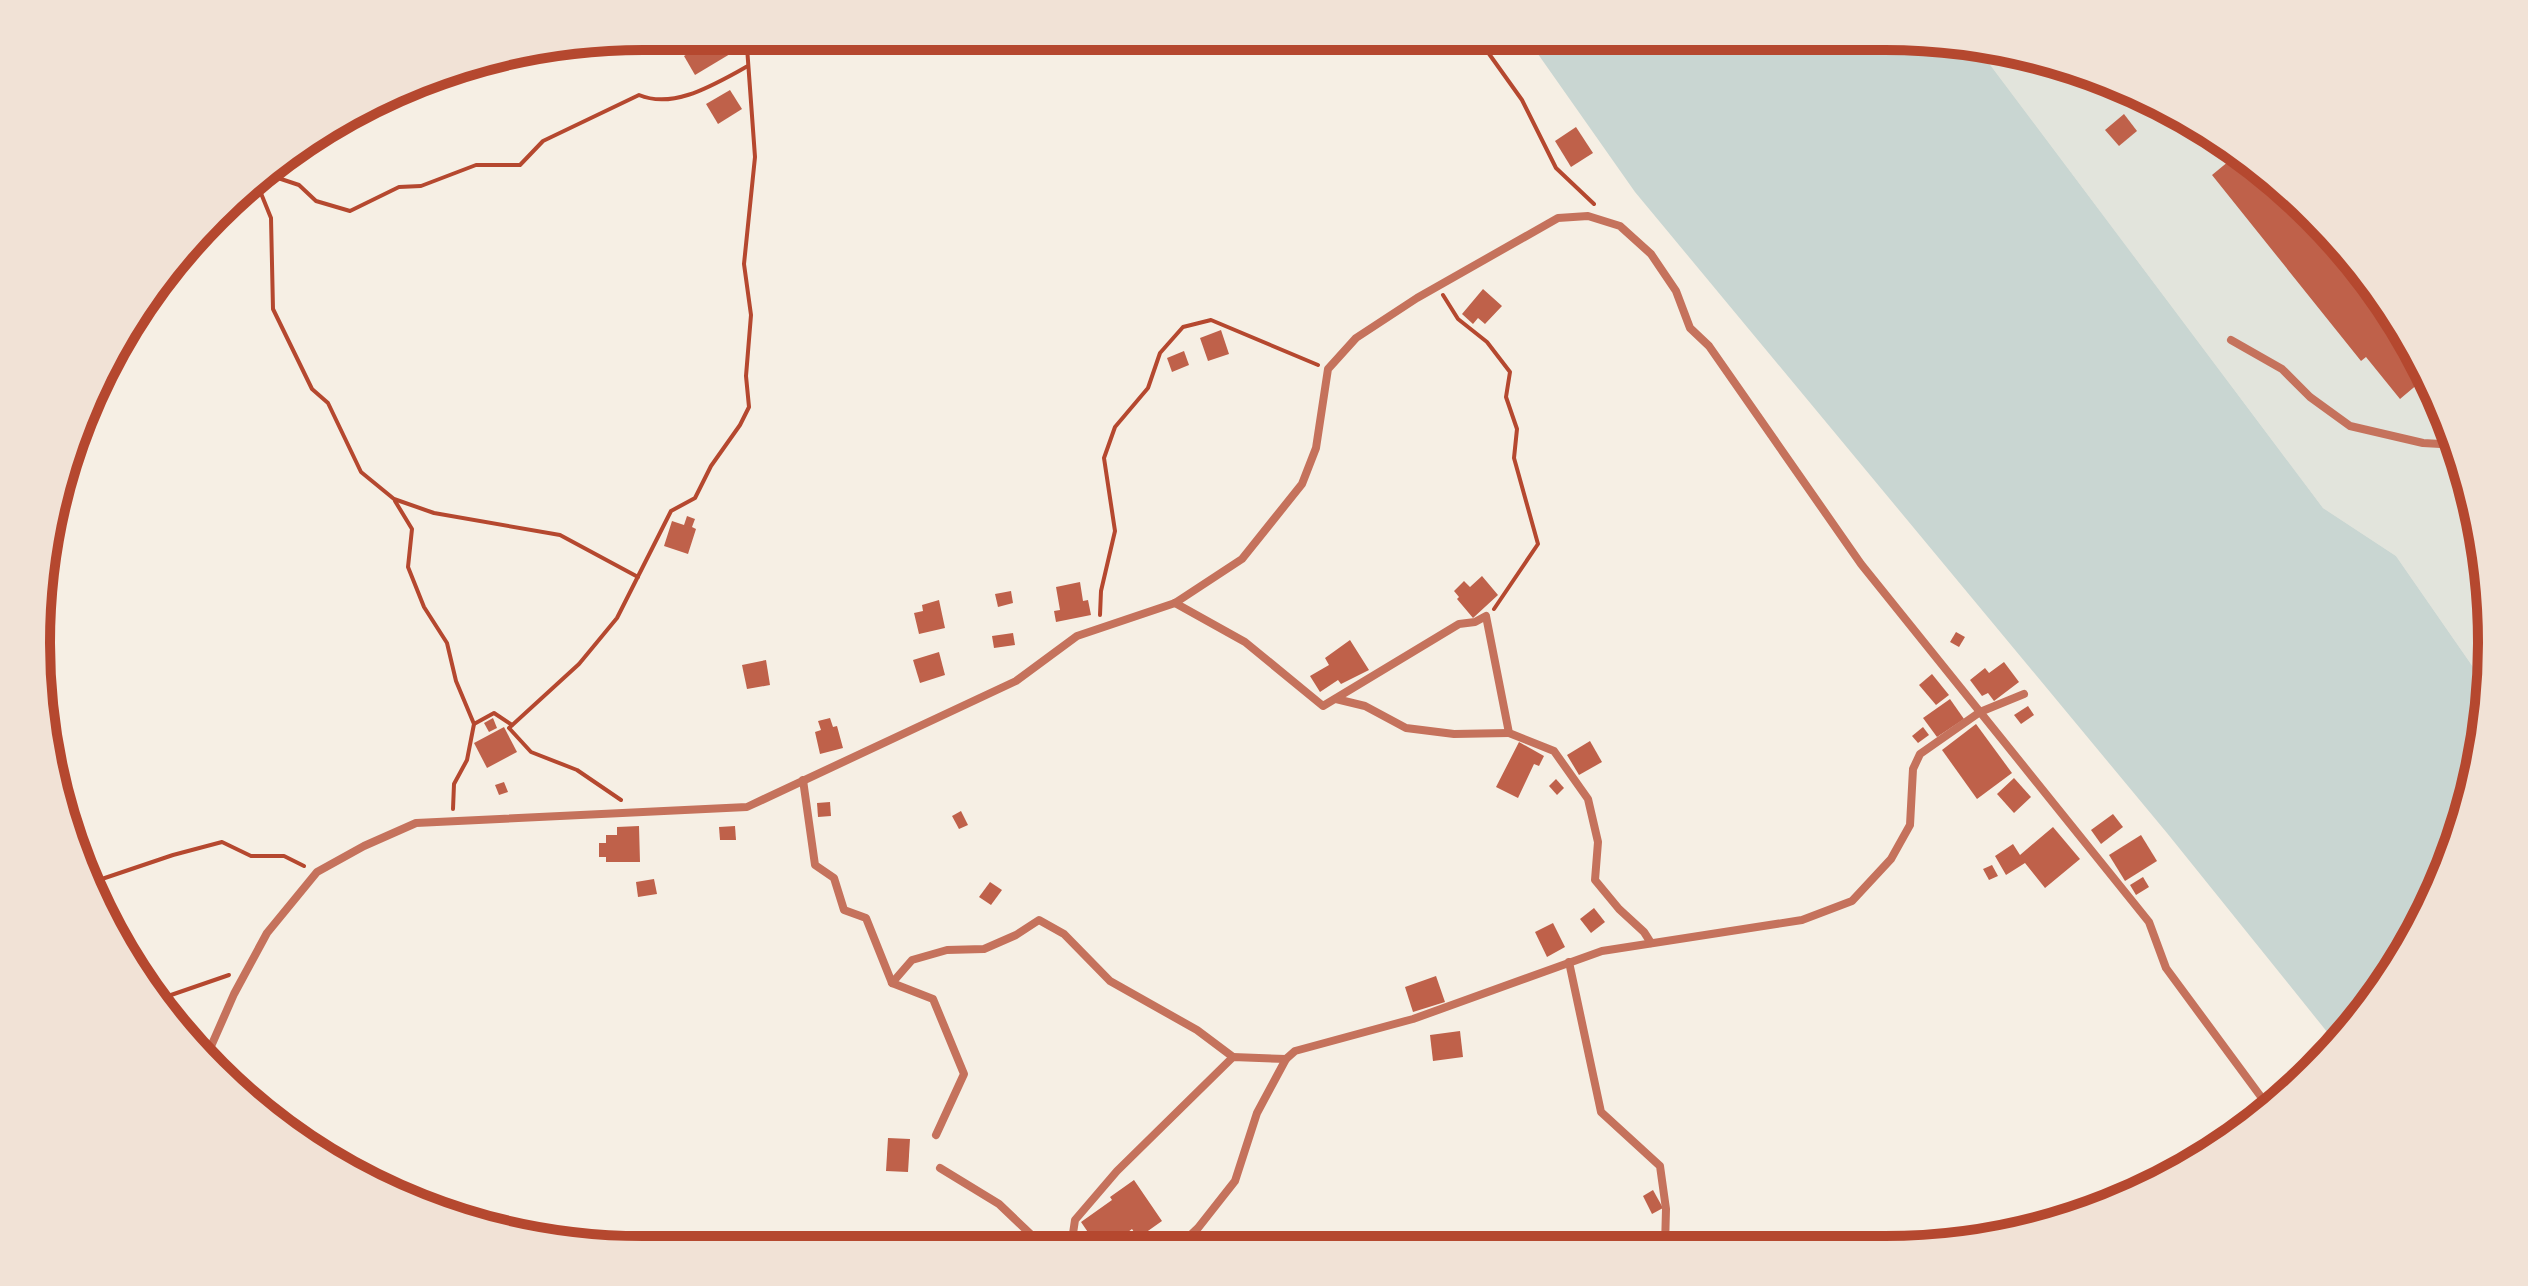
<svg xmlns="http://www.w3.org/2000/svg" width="2528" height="1286" font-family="'IBM Plex Sans',sans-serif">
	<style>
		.green { fill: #e2e4dc }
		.water { fill: #c9d6d2 }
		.building { fill: #bf614a }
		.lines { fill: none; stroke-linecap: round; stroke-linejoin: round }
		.path { stroke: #b5482f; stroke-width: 4 }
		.minor { stroke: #c5725c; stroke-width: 8 }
		.rim { fill: none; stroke: #b5482f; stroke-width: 10 }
	</style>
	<rect width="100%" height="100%" fill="#f6efe4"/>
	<polygon class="green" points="1976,46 2042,57 2153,98 2254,161 2341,242 2410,339 2460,447 2487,563 2489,690 2396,556 2323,508"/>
	<polygon class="water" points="1526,37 1924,37 1976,46 2323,508 2396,556 2489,690 2471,800 2430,911 2366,1013 2336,1043 2167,833 1635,192"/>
	<g class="building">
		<polygon points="717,36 732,36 740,48 695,75 684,56"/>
		<polygon points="730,90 742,109 718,124 706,104"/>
		<polygon points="2124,114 2137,131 2119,146 2105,130"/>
		<polygon points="1576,127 1593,153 1571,167 1555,141"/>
		<polygon points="2240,152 2254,161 2341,242 2410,339 2415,349 2407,355 2425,378 2400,399 2366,357 2361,361 2212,175"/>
		<polygon points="1483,289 1502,306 1485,324 1478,318 1473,324 1462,314"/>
		<polygon points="1221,330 1229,354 1208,361 1200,338"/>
		<polygon points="1184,351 1189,365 1172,372 1167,358"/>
		<polygon points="687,516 695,519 692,527 696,529 688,554 664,546 672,521 684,525"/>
		<polygon points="1482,576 1498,595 1473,618 1457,599 1459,597 1454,591 1464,581 1470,587"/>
		<polygon points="1080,582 1083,601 1088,600 1091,615 1056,622 1054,611 1060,610 1056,587"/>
		<polygon points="1011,591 1013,603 998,607 995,594"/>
		<polygon points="939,600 945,628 919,634 914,613 923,611 922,605"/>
		<polygon points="1956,632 1965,637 1959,647 1950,642"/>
		<polygon points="1013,633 1015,645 994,648 992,636"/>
		<polygon points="1350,640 1369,670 1341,684 1338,680 1320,692 1310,676 1329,665 1325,658"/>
		<polygon points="939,652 945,675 920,683 913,660"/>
		<polygon points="766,660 770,685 747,689 742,665"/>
		<polygon points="2004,662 2019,682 1994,701 1988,693 1982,696 1970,680 1985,668 1989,673"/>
		<polygon points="1932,674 1949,695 1936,705 1919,685"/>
		<polygon points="1950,699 1964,719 1937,737 1923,718"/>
		<polygon points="2028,706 2034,715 2021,724 2014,715"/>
		<polygon points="493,718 497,728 489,732 484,723"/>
		<polygon points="830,718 833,727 837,726 843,748 820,754 815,732 821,730 818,721"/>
		<polygon points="1976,724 2012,773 1977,799 1942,750"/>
		<polygon points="504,727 517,752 487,768 474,743"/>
		<polygon points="1923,727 1929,735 1918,743 1912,736"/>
		<polygon points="1590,741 1602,762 1579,775 1567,755"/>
		<polygon points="1519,742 1544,756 1539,766 1534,764 1518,798 1496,787"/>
		<polygon points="2014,778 2031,797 2014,813 1997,794"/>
		<polygon points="1556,779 1564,788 1557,795 1549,786"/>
		<polygon points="504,782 508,792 499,795 495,785"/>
		<polygon points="830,802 831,816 818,817 817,803"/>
		<polygon points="961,811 968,825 959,829 952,816"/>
		<polygon points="2113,814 2123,827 2101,844 2091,830"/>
		<polygon points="639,826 640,862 606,862 606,857 599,857 599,843 606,843 606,835 617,835 617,827"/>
		<polygon points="735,826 736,840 720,840 719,827"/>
		<polygon points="2053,827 2080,859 2045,888 2025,863 2006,875 1995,856 2013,844 2020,855"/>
		<polygon points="2141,835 2157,861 2125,881 2109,855"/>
		<polygon points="1992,865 1998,876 1989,880 1983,869"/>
		<polygon points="2143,877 2149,887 2136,895 2130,885"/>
		<polygon points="654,879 657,894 638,897 636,882"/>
		<polygon points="990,882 1002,890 991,905 979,897"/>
		<polygon points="1594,908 1605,922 1591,933 1580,919"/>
		<polygon points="1553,923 1565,947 1547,957 1535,932"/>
		<polygon points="1436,976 1445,1002 1413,1012 1405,987"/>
		<polygon points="1460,1031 1463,1057 1433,1061 1430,1035"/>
		<polygon points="888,1138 910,1139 908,1172 886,1171"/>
		<polygon points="1134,1180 1162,1221 1138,1238 1132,1229 1107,1247 1098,1247 1081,1222 1112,1200 1110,1197"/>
		<polygon points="1653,1190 1663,1208 1652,1214 1643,1196"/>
	</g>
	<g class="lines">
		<g class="path">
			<polyline points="1477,37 1522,100 1556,168 1594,204"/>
			<path d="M 263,173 L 299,185 L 316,201 L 350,211 L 399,187 L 421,186 L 476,165 L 520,165 L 543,141 L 639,95 C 675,110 716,83 748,66"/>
			<polyline points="256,181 271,218 273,309 312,389 328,403 361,472 394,499 434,513 560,535 638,577"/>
			<polyline points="1443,295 1458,319 1487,342 1510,372 1506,397 1517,429 1514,458 1538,544 1494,609"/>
			<polyline points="395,501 412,529 408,567 424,607 447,643 456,681 474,724 467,760 454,784 453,809"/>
			<polyline points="1100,615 1101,591 1115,531 1104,458 1115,427 1148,388 1160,353 1183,327 1211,320 1318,365"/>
			<polyline points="474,724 494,713 512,725"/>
			<polyline points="621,800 577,770 531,752 509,728 579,664 617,618 671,511 695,498 711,466 740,425 749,407 746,376 751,315 744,264 755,157 747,47 761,36"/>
			<polyline points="90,883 173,855 222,842 251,856 284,856 304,866"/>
			<polyline points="159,995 171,995 229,975"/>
		</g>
		<g class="minor">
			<polyline points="2231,340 2282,369 2310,397 2350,426 2423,443 2458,445"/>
			<polyline points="1175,603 1245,642 1323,706 1459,624 1475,622 1486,616 1509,733 1554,751 1588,799 1598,842 1595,880 1619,909 1644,932 1651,943"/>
			<polyline points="1336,699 1365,706 1406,728 1454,734 1509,733"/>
			<polyline points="803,780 815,865 834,878 844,910 866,918 892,983 933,999 964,1074 936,1135"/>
			<polyline points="1569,962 1601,1112 1660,1166 1666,1209 1665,1246"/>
			<polyline points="892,983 912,960 947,950 984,949 1016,935 1039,920 1064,934 1110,981 1197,1030 1233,1057"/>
			<polyline points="205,1060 234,994 267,933 317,872 364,846 416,823 747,807 1016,681 1077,636 1175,603 1242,559 1302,484 1316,448 1328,369 1356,338 1417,298 1558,218 1588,216 1620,226 1651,254 1676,291 1690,328 1709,346 1861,564 2149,922 2166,968 2270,1109"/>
			<polyline points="940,1168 999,1204 1044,1247"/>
			<polyline points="1071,1247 1075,1220 1117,1171 1233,1057 1286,1059 1295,1051 1413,1019 1602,951 1802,920 1852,901 1891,859 1910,825 1913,769 1920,754 1980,712 2024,694"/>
			<polyline points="1178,1247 1198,1228 1235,1181 1257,1113 1286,1059"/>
		</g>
	</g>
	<path d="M0 0H2528V1286H0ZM643 50H1885A593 593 0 0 1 2478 643V643A593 593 0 0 1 1885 1236H643A593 593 0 0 1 50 643V643A593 593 0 0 1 643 50Z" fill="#f1e2d6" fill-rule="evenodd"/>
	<path class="rim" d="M643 50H1885A593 593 0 0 1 2478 643V643A593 593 0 0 1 1885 1236H643A593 593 0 0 1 50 643V643A593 593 0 0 1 643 50Z"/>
</svg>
